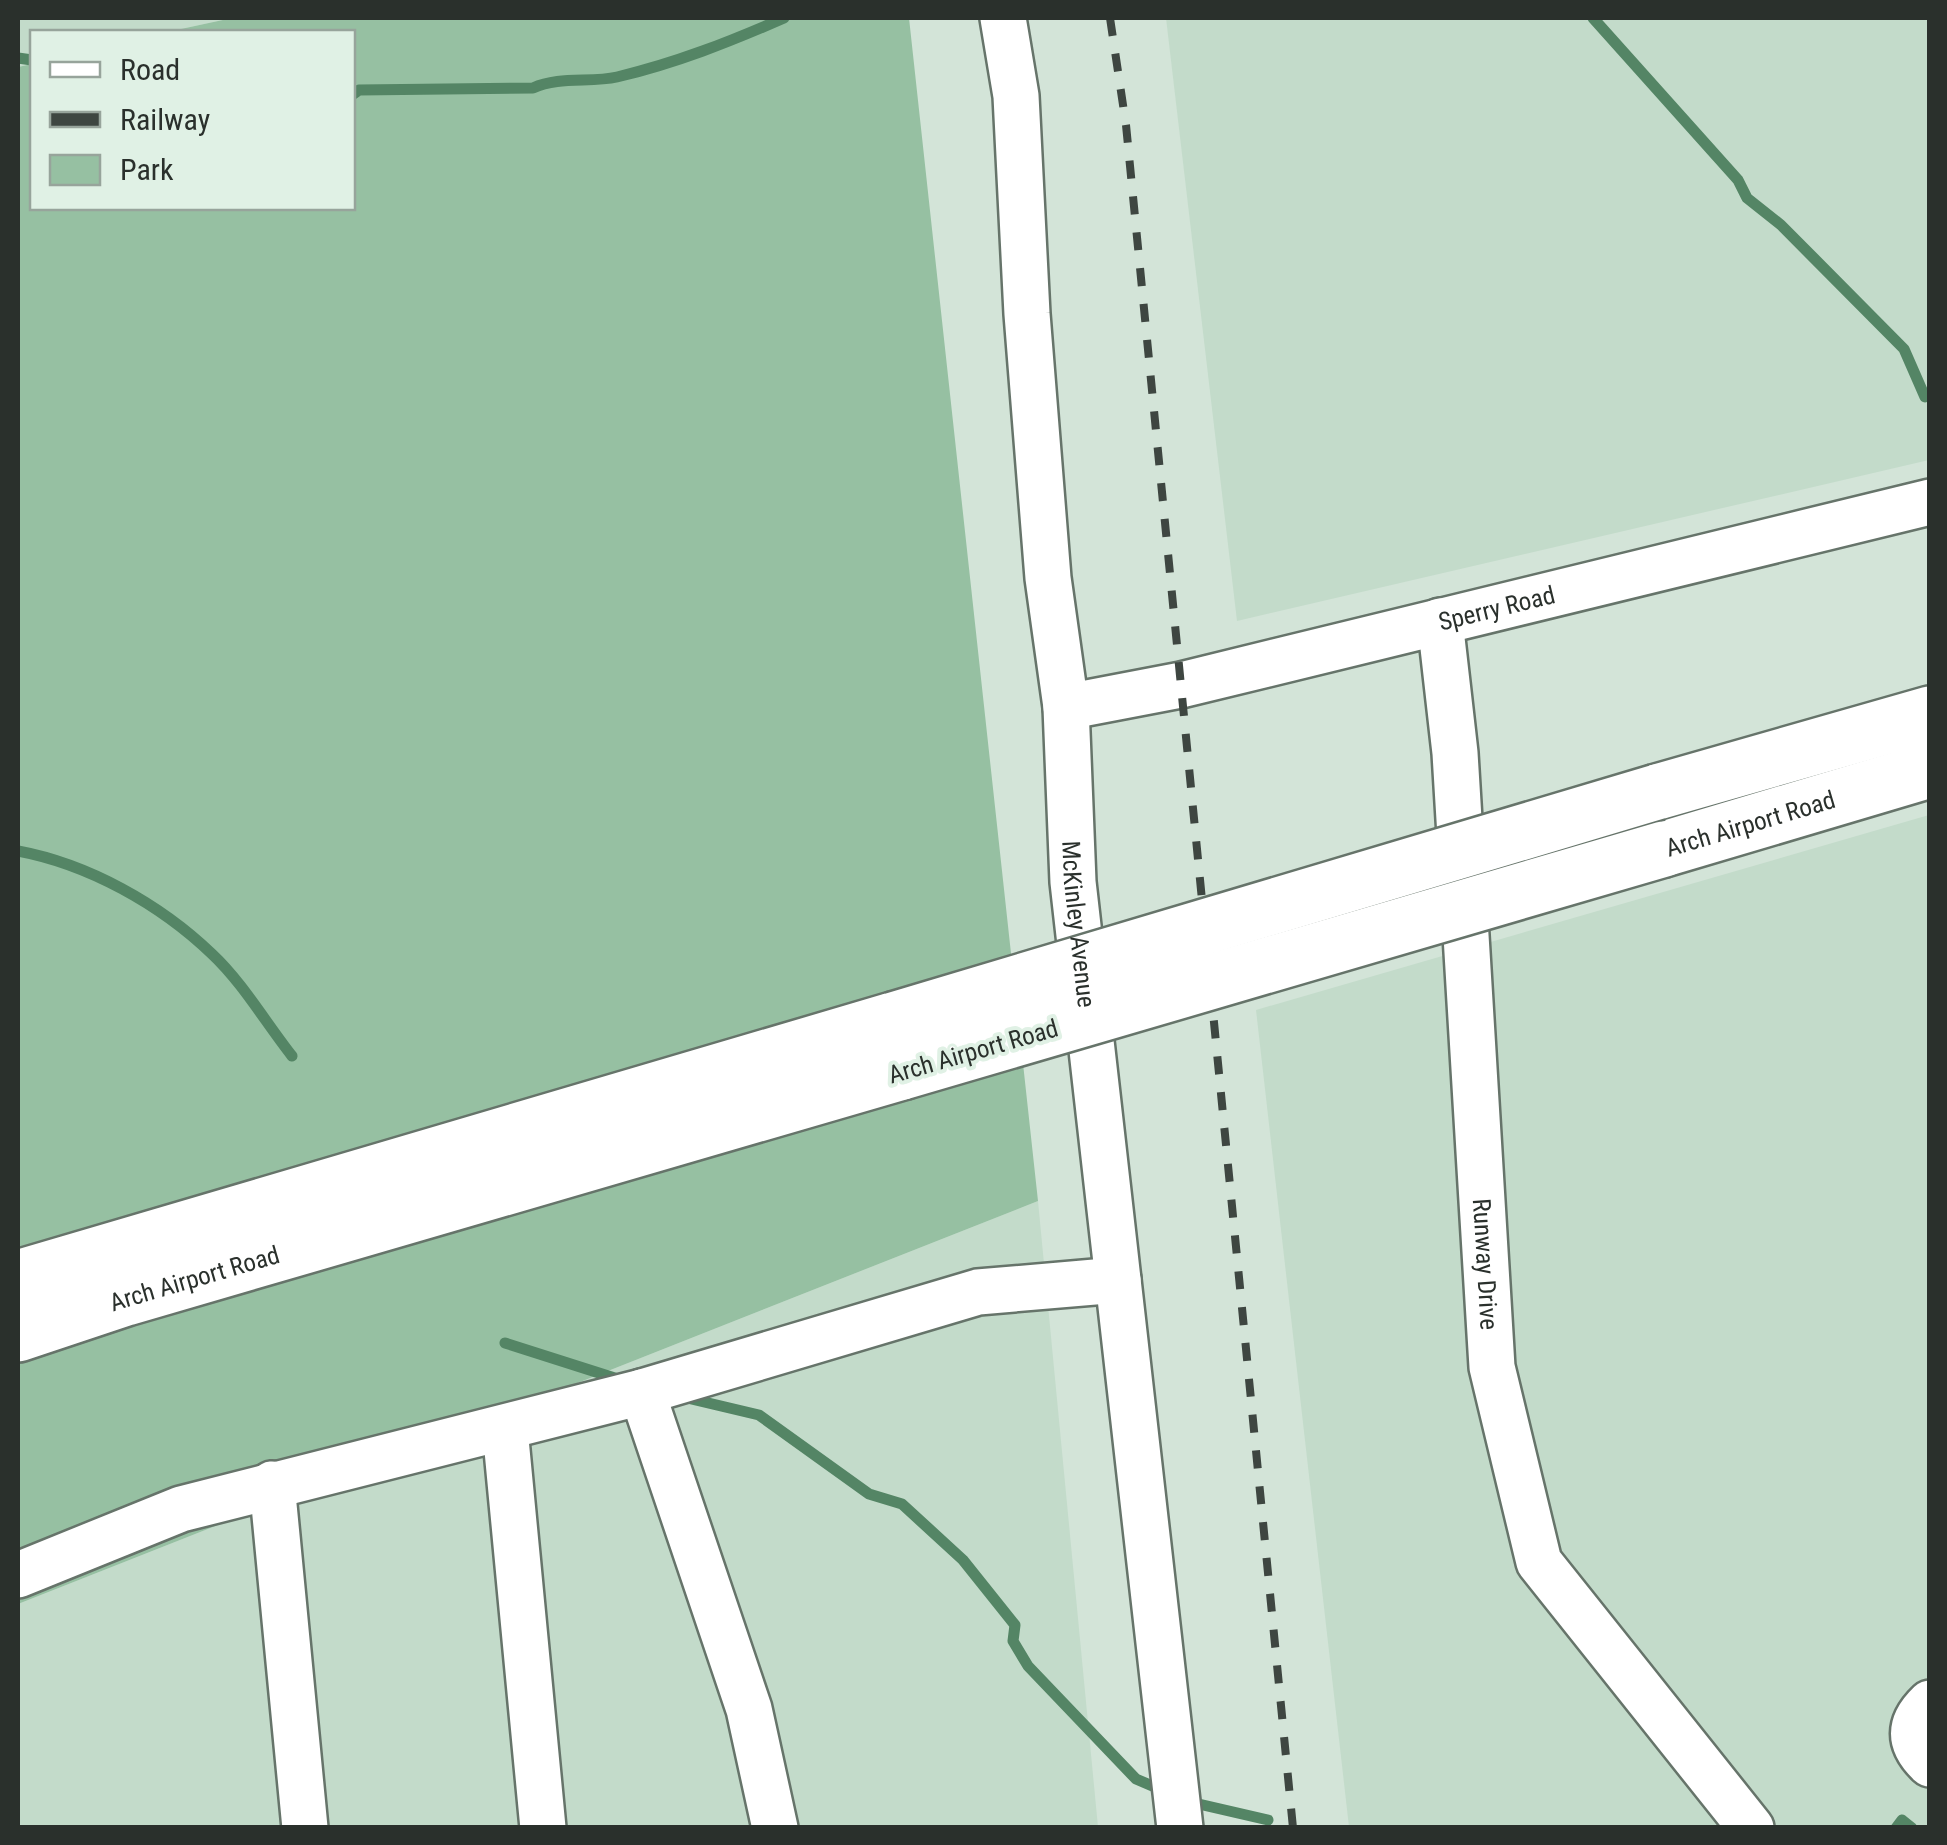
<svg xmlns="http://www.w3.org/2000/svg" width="1947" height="1845" font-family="'Roboto Condensed',sans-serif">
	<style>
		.built { fill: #c3dbca }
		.green { fill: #96c0a2 }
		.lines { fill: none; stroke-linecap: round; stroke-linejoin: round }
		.stream { stroke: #548565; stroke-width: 11 }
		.minor-casing { stroke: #66746a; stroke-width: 50 }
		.major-casing { stroke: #66746a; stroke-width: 60 }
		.minor { stroke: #fff; stroke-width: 45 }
		.major { stroke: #fff; stroke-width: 55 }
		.rail { stroke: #3e4641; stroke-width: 8; stroke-dasharray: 18 18; stroke-linecap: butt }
		.major-bridge-casing { stroke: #66746a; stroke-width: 60; stroke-linecap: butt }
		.major-bridge { stroke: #fff; stroke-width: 55 }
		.labels { text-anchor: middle; stroke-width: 8; stroke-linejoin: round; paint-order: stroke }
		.street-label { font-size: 25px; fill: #2a302c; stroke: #e0f1e5 }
	</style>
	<rect width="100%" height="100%" fill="#d3e4d8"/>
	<g class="built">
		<polygon points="18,18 232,18 167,32 32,32 32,64 18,67"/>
		<polygon points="1166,18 1928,18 1929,460 1237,621"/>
		<polygon points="1929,815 1929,1827 1349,1827 1256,1010"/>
		<polygon points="1038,1201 1098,1827 18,1828 18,1604"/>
	</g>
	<polygon class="green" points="232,18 909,18 1038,1201 18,1604 18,67 32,64 32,208 352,208 352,32 167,32"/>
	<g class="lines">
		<g class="stream">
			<polyline points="1593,18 1738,180 1747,198 1781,225 1904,349 1925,397"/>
			<polyline points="18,58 32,60"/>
			<path d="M 352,95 L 359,90 L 533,88 C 559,76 590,83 617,77 C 676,63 729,42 784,18"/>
			<path d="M 18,851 C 88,864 160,904 212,954 C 242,982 266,1023 292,1056"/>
			<polyline points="505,1343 621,1380"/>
			<polyline points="683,1397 759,1415 869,1494 902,1504 963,1560 1015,1625 1013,1641 1028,1666 1136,1779 1164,1791"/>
			<polyline points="1190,1802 1268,1820"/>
			<polyline points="1896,1828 1902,1820 1912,1828"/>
		</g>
		<g class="minor-casing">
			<g id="minor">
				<path id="s1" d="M 1003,18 L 1016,96 L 1027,314 L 1048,578 L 1066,707 L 1073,882 L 1180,1828"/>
				<path id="s2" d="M 1440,621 L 1455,753 L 1492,1367 L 1539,1562 L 1751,1828"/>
				<path id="s3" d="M 1066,707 L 1181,685 L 1930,502"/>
				<polyline points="642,1392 749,1709 775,1828"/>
				<polyline points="505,1429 543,1828"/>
				<polyline points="272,1484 305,1828"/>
				<polyline points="18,1575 181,1509 642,1392 978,1292 1118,1280"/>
				<path d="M 1930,1703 C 1908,1724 1908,1743 1930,1764"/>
			</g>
		</g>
		<g class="major-casing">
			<g id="major">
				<polyline points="1657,792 1930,714"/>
				<path id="s4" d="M 1664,849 L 1930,770"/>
				<polyline points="18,1278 893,1020"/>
				<path id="s5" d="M 18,1334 L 126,1298 L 902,1072"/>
			</g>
		</g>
		<use href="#minor" class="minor"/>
		<use href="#major" class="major"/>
		<polyline class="rail" points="1110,18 1126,125 1293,1828"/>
		<g class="major-bridge-casing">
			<g id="major-bridge">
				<polyline points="893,1020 1657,792"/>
				<polyline points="902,1072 1664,849"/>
			</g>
		</g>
		<use href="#major-bridge" class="major-bridge"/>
	</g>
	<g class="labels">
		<g class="street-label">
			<text dy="9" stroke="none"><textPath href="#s3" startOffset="442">Sperry Road</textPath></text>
			<text dy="9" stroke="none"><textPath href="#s4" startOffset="90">Arch Airport Road</textPath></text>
			<text dy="9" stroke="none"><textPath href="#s1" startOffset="910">McKinley Avenue</textPath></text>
			<text transform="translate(973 1051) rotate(-16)" y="9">Arch Airport Road</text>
			<text dy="9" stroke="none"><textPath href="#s2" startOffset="645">Runway Drive</textPath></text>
			<text dy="9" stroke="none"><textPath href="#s5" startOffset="185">Arch Airport Road</textPath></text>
		</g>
	</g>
	<rect width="1947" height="1845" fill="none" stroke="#2a302c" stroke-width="40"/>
	<rect x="30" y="30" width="325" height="180" fill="#e0f1e5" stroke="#97a49b" stroke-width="2.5"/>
	<rect x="50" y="62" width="50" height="15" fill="#ffffff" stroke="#97a49b" stroke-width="2.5"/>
	<text x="120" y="80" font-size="30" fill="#2a302c">Road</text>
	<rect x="50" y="112" width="50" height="15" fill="#3e4641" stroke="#97a49b" stroke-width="2.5"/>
	<text x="120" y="130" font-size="30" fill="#2a302c">Railway</text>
	<rect x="50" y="155" width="50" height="30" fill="#96c0a2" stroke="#97a49b" stroke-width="2.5"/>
	<text x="120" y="180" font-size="30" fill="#2a302c">Park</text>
</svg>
